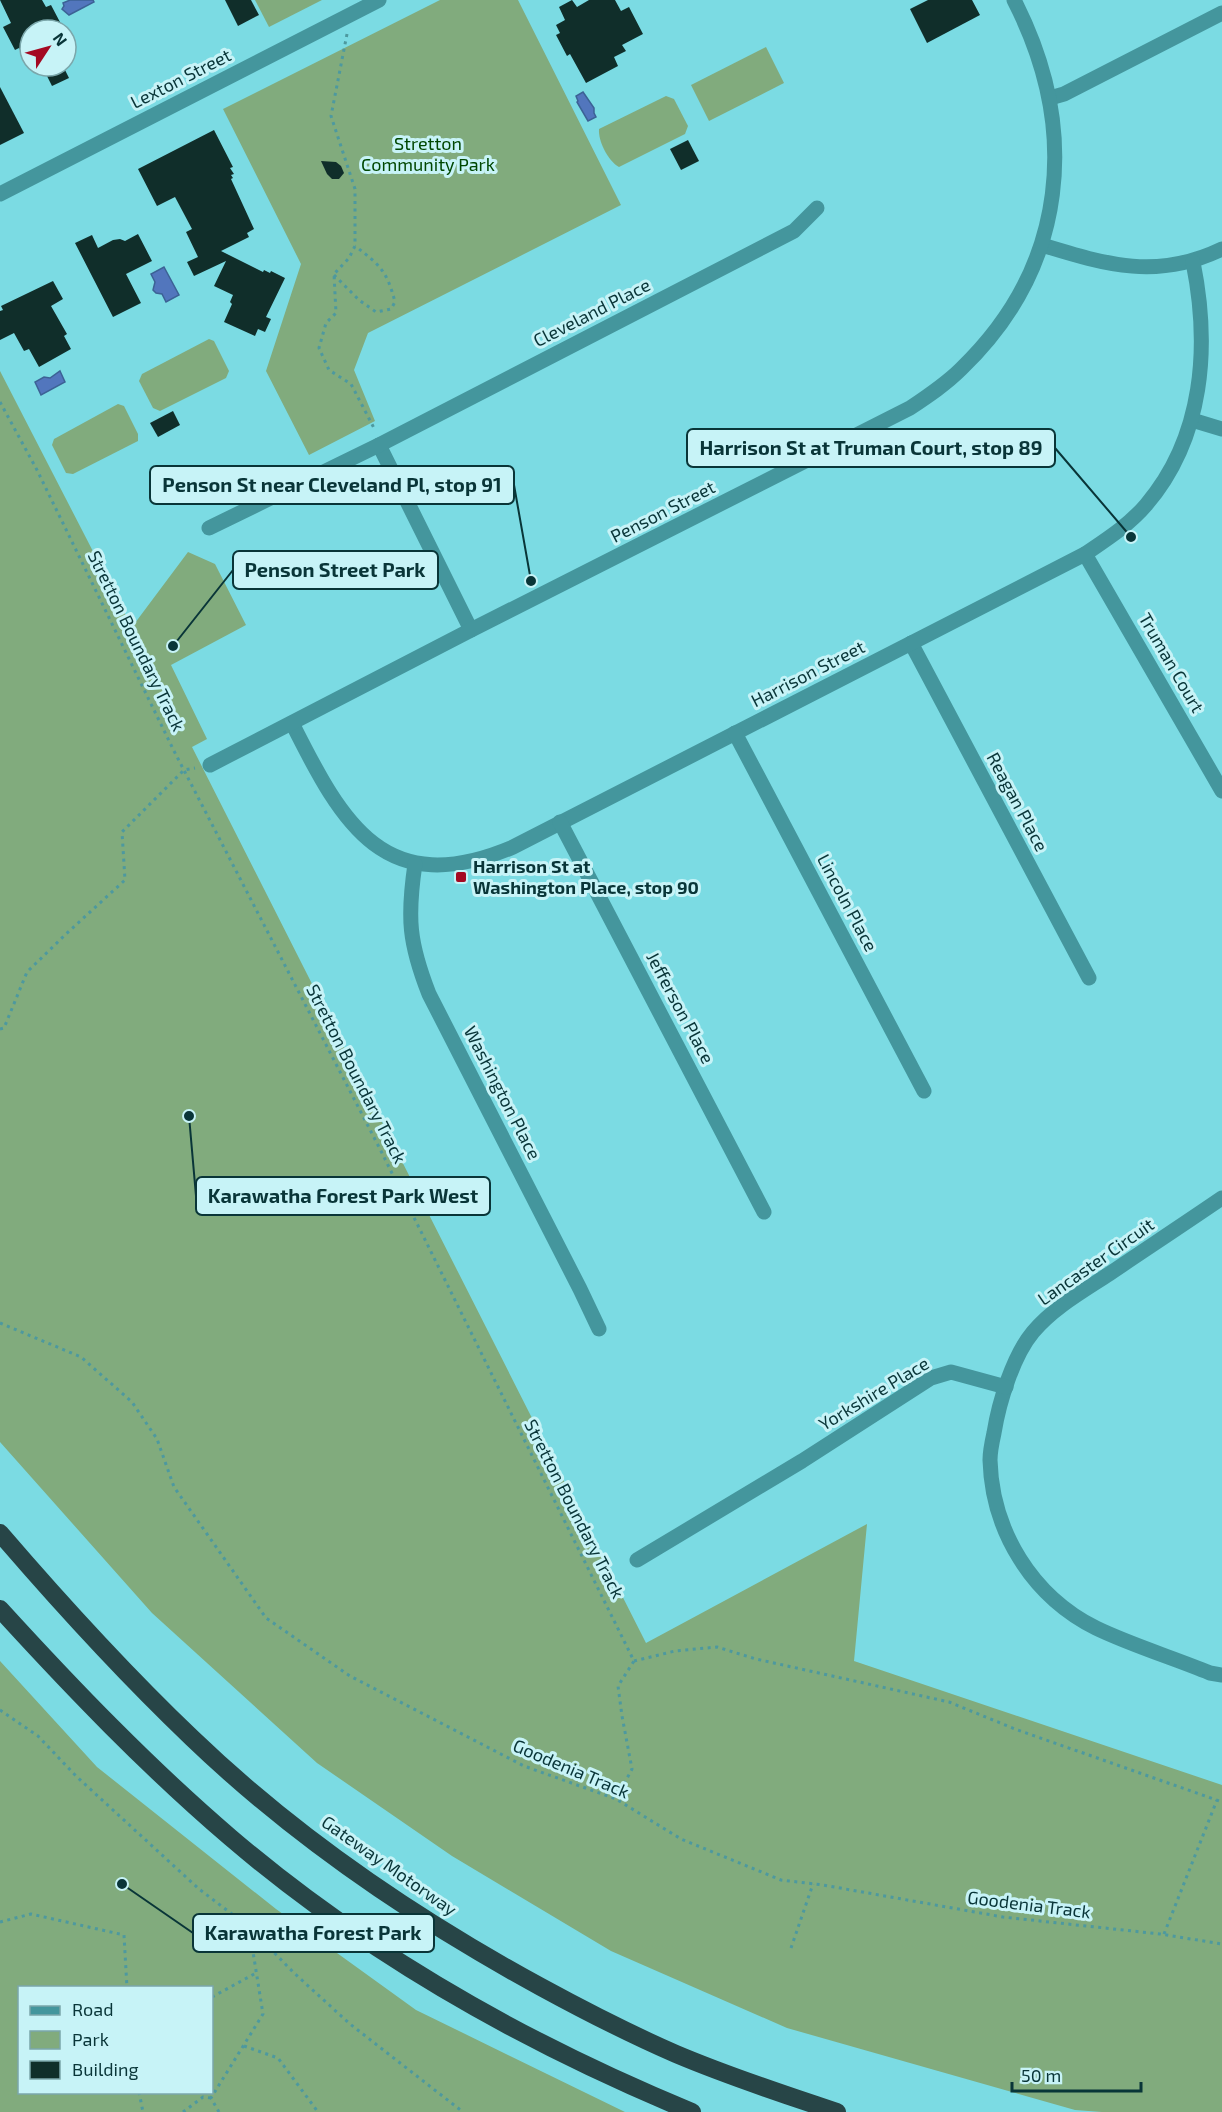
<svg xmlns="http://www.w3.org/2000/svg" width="1222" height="2112" font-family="'Exo 2',sans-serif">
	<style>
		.green { fill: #81ab7d; fill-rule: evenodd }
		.water { fill: #5276bd; stroke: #3c6295; stroke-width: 1.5 }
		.building { fill: #102e2a }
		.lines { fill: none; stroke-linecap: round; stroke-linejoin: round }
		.path { stroke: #4d999f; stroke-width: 3; stroke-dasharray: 3 4.5; stroke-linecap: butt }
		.minor { stroke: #44969d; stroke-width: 15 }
		.highway { stroke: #274547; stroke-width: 18 }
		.poi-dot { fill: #a40922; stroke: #c7f3f7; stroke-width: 2 }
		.labels { text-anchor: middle; stroke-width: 6; stroke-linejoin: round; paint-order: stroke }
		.street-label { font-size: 18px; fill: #093538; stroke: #c7f3f7 }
		.park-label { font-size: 18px; fill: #004701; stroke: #c7f3f7 }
		.poi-label { font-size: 18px; font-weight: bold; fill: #093538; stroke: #c7f3f7; text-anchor: start }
		.leader { fill: none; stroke: #093538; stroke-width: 2 }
		.callout-dot { fill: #093538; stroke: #c7f3f7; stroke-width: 2 }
		.callout { fill: #c7f3f7; stroke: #093538; stroke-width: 2 }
		.callout-label { font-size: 20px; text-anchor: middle; font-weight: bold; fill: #093538 }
	</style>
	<rect width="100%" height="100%" fill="#7bdbe3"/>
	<g class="green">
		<polygon points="255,0 322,0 269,27"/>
		<polygon points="440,0 518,0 621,205 368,333 354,370 375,421 309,455 266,371 301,264 223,109"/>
		<polygon points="766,47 784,83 709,121 691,85"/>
		<path d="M 666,96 L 674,99 L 688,126 L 685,134 L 619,167 C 608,161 598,141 599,129 Z"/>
		<polygon points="209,339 214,341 229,371 226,378 160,411 153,408 139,381 142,374"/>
		<polygon points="0,371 132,627 188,552 215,564 246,625 171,665 207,739 192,747 646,1643 867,1524 854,1661 1222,1785 1222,2112 1102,2112 1075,2110 787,2028 611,1951 452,1856 317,1763 152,1613 0,1442"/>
		<polygon points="118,404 124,406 138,434 138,441 73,474 66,473 52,445 54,439"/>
		<path d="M 0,1661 L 97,1767 L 276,1909 L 416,2010 L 625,2112 L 0,2112 ZM 20,1988 L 212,1988 L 212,2092 L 20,2092 Z"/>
	</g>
	<g class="water">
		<polygon points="70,0 93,0 94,2 69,15 62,9 64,6 63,3"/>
		<polygon points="583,92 594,108 594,113 596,117 588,121 577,102 578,101 576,96"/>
		<polygon points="164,267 179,295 166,302 162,294 156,293 153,290 155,282 151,274"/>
		<polygon points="60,371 65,382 41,395 35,382 44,377 50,378"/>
	</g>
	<g class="building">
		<polygon points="0,0 42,0 46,7 51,5 61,24 49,30 30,30 30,68 19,48 15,50 3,27 11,23"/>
		<polygon points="225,0 251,0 259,15 238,26"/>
		<polygon points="572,0 577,7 589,0 615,0 621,11 629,7 643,34 622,45 626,51 614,57 618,66 586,83 570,54 567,56 556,35 560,33 556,25 565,20 559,7"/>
		<polygon points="928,0 972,0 980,15 927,43 910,9"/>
		<polygon points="42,66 63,66 69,78 52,86"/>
		<polygon points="0,87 24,133 0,145"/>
		<polygon points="214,130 233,167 230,168 234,174 231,175 233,178 231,179 254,229 247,233 249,237 221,251 263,272 264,270 270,273 271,271 285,278 266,317 271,319 265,332 258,329 255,336 224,322 232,304 230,302 233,295 214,286 226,261 194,276 187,262 198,257 186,232 192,229 175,197 157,206 138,169"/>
		<polygon points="688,140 699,161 681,170 670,149"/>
		<polygon points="321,161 336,162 341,166 344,173 339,179 332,179 327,174"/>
		<polygon points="138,234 152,261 126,274 141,303 113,317 75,243 92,235 98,248 113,240 120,239 125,241"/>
		<polygon points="53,281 63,299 51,306 67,334 64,336 71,349 39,367 29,349 24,351 14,333 0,340 0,311 3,310 1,306"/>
		<polygon points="173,411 180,425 158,437 150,423"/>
	</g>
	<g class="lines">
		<g class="path">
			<polyline points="347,34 331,116 355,189 355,246 349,258 334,274 336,313 326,323 319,348 329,370 351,384 375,430"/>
			<path d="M 334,275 L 359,300 L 376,312 L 391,309 L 395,302 C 387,271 380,265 355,246"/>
			<polyline points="0,402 37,470 173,749 381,1151 634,1661 618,1686 622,1716 632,1769 616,1799"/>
			<polyline points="0,1029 4,1028 27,972 66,934 125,880 122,832 184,770 195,768"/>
			<polyline points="0,1323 81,1357 132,1402 157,1439 174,1487 266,1618 350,1676 524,1766 616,1799 681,1839 781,1880 823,1885 1003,1917 1160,1934 1222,1944"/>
			<polyline points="634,1661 675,1651 717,1647 756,1659 949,1702 1015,1729 1222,1802"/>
			<polyline points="0,1710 38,1736 76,1776 199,1889 249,1927 294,1973 350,2024 463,2112"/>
			<polyline points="0,1922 31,1914 124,1935 127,1988"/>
			<polyline points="1164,1934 1217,1800"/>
			<polyline points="791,1948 813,1884"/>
			<polyline points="212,1997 256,1973"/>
			<polyline points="244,2046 278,2058 318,2112"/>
			<polyline points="139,2092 143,2112"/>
			<polyline points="183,2112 203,2097 211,2098"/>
			<polyline points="219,2112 211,2098 263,2014 249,1927"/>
		</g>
		<g class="minor">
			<polyline points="1050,98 1064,94 1222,13"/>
			<polyline points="0,194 379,0"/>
			<path d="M 1042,245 C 1107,265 1158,280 1222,249"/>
			<polyline points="1192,420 1222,429"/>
			<polyline points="379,445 471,630"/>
			<polyline points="209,528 379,445 794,231 817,208"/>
			<polyline points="1085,554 1222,791"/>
			<polyline points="911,643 1089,978"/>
			<path d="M 292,723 C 343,825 385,901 513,847 L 1085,554 C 1107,539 1129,525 1146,505 C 1204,437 1210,346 1193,262"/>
			<polyline points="735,733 924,1091"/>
			<path d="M 210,765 L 471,630 L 910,408 C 928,396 946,384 961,369 C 1068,266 1080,129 1014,0"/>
			<polyline points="560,822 764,1212"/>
			<path d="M 415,864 C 407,918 409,943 429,994 L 580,1289 L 599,1329"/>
			<path d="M 1222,1198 C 1184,1224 1146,1249 1109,1274 C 1083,1291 1053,1308 1033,1332 C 1013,1356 999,1402 994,1433 C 992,1442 990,1451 990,1460 C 992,1531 1032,1596 1096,1628 C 1131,1645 1174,1658 1210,1673 L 1222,1675"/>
			<polyline points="637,1560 802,1461 931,1378 951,1372 1006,1387"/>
		</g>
		<g class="highway">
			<path d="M 0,1533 C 61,1604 124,1673 192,1738 C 295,1837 416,1919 541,1987 C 585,2011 630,2034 676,2054 C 728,2076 782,2094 837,2112"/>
			<path d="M 0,1609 C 73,1689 148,1767 231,1838 C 368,1955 527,2044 692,2112"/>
		</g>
	</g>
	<rect class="poi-dot" x="455" y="871" width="12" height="12" rx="3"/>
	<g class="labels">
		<g class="street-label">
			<text transform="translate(181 79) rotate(-27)" y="6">Lexton Street</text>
			<text transform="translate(592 313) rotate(-27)" y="6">Cleveland Place</text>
			<text transform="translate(663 512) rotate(-27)" y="6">Penson Street</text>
			<text transform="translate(136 641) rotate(64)" y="6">Stretton Boundary Track</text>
			<text transform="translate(1171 663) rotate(60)" y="6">Truman Court</text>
			<text transform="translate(808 674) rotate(-27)" y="6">Harrison Street</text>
			<text transform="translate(1017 802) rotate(62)" y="6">Reagan Place</text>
			<text transform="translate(847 903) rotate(62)" y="6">Lincoln Place</text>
			<text transform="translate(680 1008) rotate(62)" y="6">Jefferson Place</text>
			<text transform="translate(356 1074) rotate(63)" y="6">Stretton Boundary Track</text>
			<text transform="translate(502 1093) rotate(63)" y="6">Washington Place</text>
			<text transform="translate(1096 1262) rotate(-35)" y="6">Lancaster Circuit</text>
			<text transform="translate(874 1394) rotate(-31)" y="6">Yorkshire Place</text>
			<text transform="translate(574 1509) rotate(63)" y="6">Stretton Boundary Track</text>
			<text transform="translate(571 1769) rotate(23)" y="6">Goodenia Track</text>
			<text transform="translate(389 1866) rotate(35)" y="6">Gateway Motorway</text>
			<text transform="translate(1029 1905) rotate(7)" y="6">Goodenia Track</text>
		</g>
		<g class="park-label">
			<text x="428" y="150">Stretton<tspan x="428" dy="21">Community Park</tspan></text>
		</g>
		<g class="poi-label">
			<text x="473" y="873">Harrison St at<tspan x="473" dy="21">Washington Place, stop 90</tspan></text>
		</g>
	</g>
	<path class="leader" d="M1131 537L1055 448M531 581L514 485M173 646L233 570M189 1116L196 1196M122 1884L193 1933"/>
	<g class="callout-dot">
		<circle cx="1131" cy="537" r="6"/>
		<circle cx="531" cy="581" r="6"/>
		<circle cx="173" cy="646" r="6"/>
		<circle cx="189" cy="1116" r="6"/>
		<circle cx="122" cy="1884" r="6"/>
	</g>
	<g class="callout">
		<rect x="687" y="429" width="368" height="38" rx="6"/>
		<rect x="150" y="466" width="364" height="38" rx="6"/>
		<rect x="233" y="551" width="205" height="38" rx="6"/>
		<rect x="196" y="1177" width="294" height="38" rx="6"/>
		<rect x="193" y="1914" width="241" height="38" rx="6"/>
	</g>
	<g class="callout-label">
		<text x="871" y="455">Harrison St at Truman Court, stop 89</text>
		<text x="332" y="492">Penson St near Cleveland Pl, stop 91</text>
		<text x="335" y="577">Penson Street Park</text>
		<text x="343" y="1203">Karawatha Forest Park West</text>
		<text x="313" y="1940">Karawatha Forest Park</text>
	</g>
	<rect x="18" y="1986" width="195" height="108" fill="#c7f3f7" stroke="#7ba7ab" stroke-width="1.5"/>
	<rect x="30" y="2006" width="30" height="9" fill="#44969d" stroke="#7ba7ab" stroke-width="1.5"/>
	<text x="72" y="2016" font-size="18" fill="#093538">Road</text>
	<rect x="30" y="2031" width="30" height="18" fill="#81ab7d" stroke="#7ba7ab" stroke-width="1.5"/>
	<text x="72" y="2046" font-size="18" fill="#093538">Park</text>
	<rect x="30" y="2061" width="30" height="18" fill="#102e2a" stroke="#7ba7ab" stroke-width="1.5"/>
	<text x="72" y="2076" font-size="18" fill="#093538">Building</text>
	<g transform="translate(48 48) rotate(54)"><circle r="28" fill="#c7f3f7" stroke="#7ba7ab" stroke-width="1.5"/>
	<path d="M0-4.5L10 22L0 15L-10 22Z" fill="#a40922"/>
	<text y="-9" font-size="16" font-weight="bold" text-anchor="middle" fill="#093538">N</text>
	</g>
	<path d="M1012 2082v9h129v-9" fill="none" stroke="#093538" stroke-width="3"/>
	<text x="1021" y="2082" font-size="18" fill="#093538" stroke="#c7f3f7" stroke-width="4.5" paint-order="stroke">50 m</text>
</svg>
